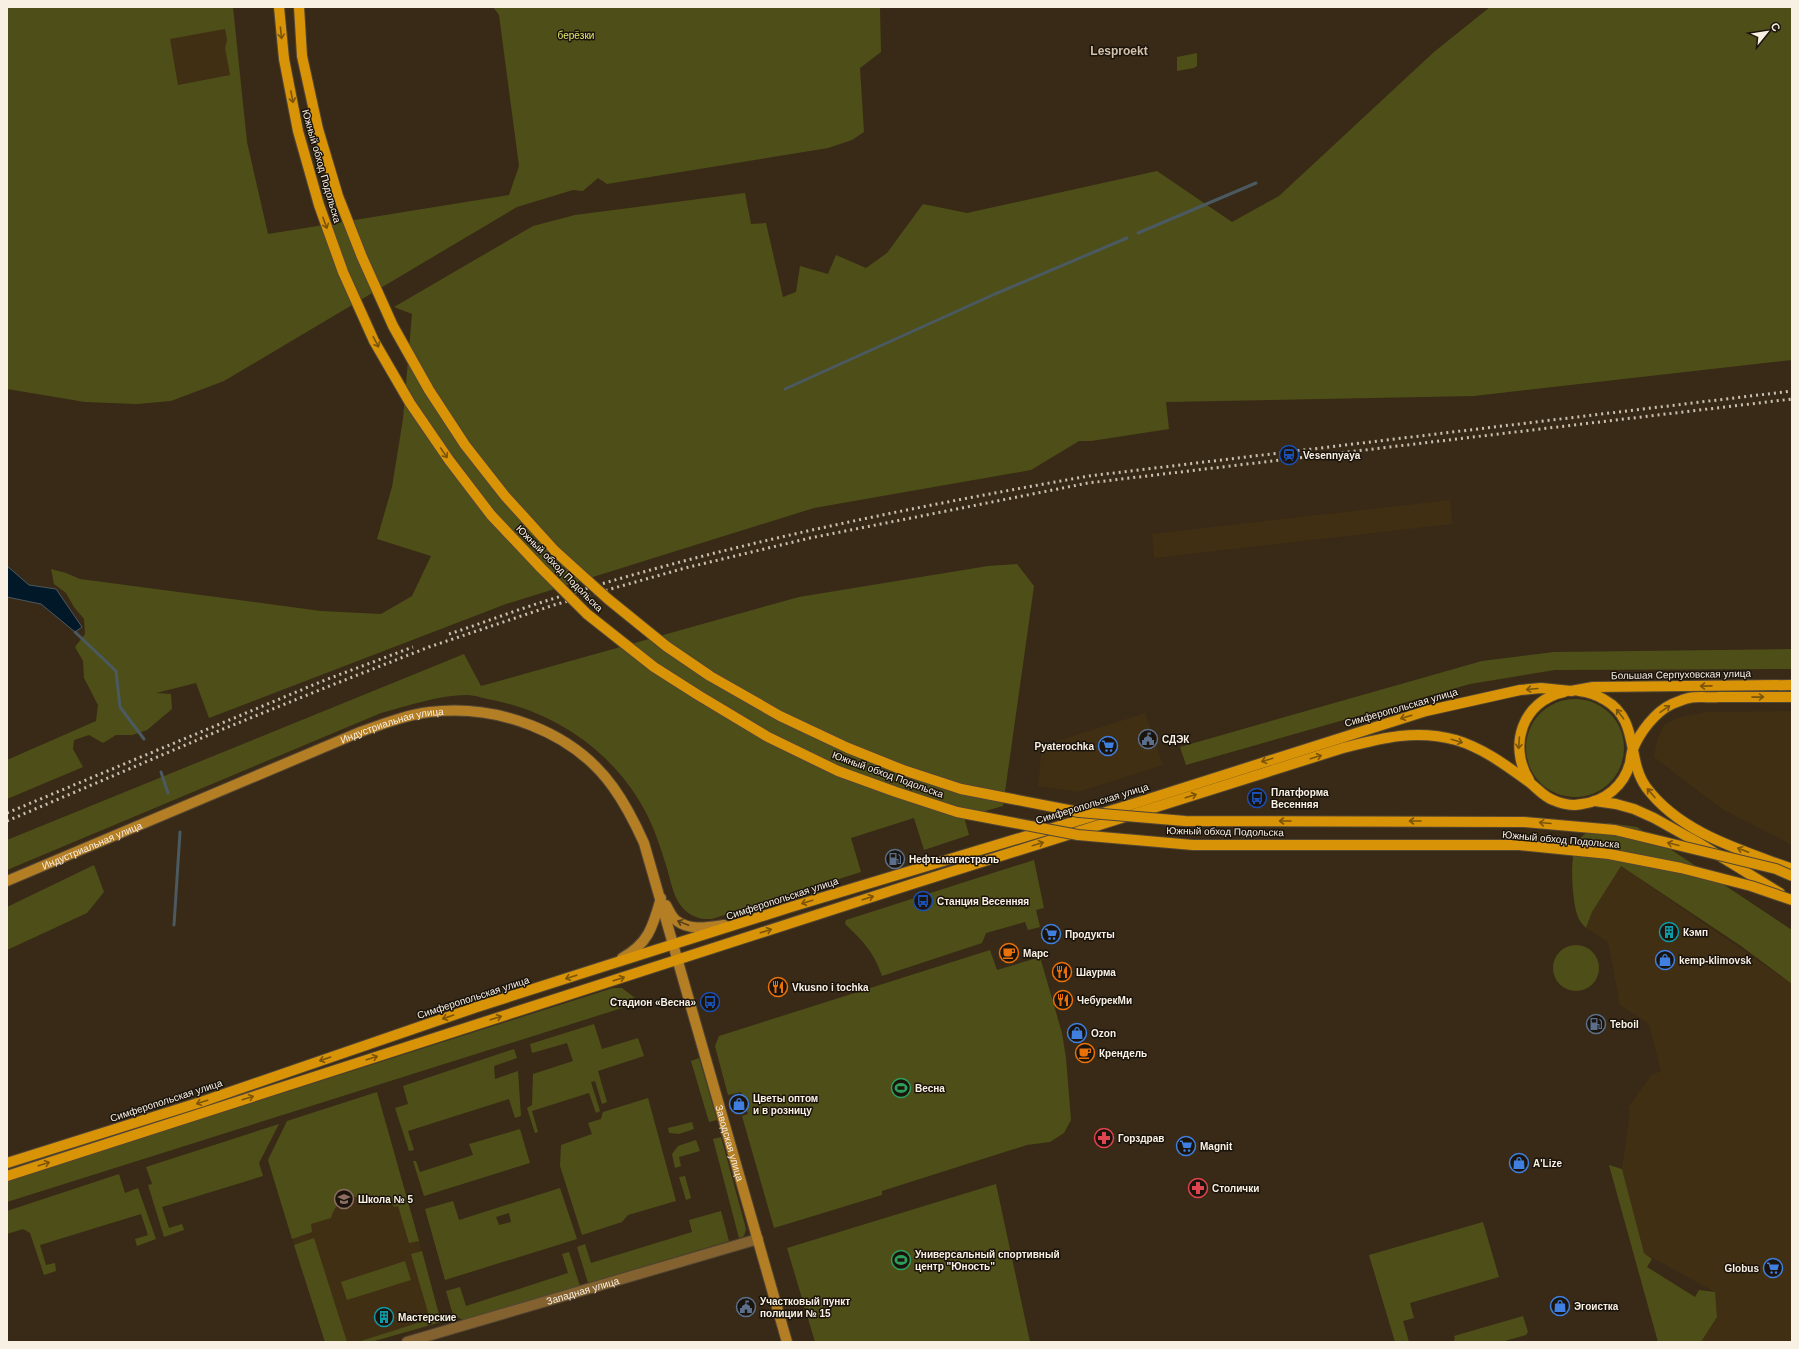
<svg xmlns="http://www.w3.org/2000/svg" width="1799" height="1349" font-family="Helvetica,sans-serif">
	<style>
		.built { fill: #412f14 }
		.green { fill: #4e4f18; fill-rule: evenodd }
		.water { fill: #001827; stroke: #4b5960 }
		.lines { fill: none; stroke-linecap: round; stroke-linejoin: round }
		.stream { stroke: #4b5960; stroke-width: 3 }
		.tertiary-casing { stroke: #534633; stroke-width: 12 }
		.secondary-casing { stroke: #534633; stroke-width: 12 }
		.primary-casing { stroke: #534633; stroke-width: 12 }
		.tertiary { stroke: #836230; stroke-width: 10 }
		.secondary { stroke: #b47e25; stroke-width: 10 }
		.primary { stroke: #d99306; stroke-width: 10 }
		.rail { stroke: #cac0b2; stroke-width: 3; stroke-dasharray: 2 4; stroke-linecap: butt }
		.primary-bridge-casing { stroke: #534633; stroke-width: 12; stroke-linecap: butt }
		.primary-bridge { stroke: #d99306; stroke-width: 10 }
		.oneway { stroke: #7a5409 }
		.oneway2 { stroke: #583e16 }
		.labels { text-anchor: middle; stroke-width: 3; stroke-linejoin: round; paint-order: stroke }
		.park-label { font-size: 10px; fill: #e6e96d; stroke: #1a140c }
		.street-label { font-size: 10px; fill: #f9f0e4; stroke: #1a140c }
		.poi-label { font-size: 10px; font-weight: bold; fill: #f9f0e4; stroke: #1a140c; text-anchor: start }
		.quarter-label { font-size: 12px; font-weight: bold; fill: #d3c1aa; stroke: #1a140c }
	</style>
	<rect width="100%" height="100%" fill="#382a16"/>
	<g class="built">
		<polygon points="225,29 227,40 225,48 230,75 178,85 169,39"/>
		<polygon points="1450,500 1452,524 1154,558 1152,534"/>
		<polygon points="1792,711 1792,845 1722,809 1654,757 1657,740 1664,725 1677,718 1706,712"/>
		<polygon points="1145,713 1163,765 1078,792 1038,786 1042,746"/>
		<polygon points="1621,866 1792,984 1792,1342 1701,1342 1717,1317 1715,1292 1644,1253 1622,1169 1630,1112 1628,1108 1651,1075 1661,1071 1649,1024 1620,1005 1608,942 1586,928 1592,912"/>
		<polygon points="386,1122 441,1322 371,1342 325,1342 268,1160"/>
	</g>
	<g class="green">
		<path d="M 7,7 L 233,7 L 247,142 L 268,234 L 509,195 L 519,166 L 499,15 L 493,7 L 880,7 L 881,52 L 860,68 L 864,132 L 852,140 L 828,148 L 607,184 L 598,178 L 583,191 L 573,190 L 517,207 L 224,381 L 171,401 L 137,404 L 85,402 L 7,389 ZM 225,29 L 227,40 L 225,48 L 230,75 L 178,85 L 170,39 Z"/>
		<polygon points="1490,7 1792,7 1792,360 1474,396 1166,402 1169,429 1091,441 1079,441 1031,470 814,508 506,604 209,718 196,683 156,693 171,694 172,709 147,730 132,735 116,735 103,743 89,735 74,740 73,749 83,767 7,799 7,760 96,721 98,705 84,678 83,661 75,647 85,634 84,619 74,607 66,593 54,584 51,569 66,573 80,579 321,611 381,614 412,596 431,556 377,539 392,487 403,419 412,314 394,307 533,226 575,215 745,193 751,224 766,223 783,297 796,292 800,266 828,274 836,255 866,268 887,253 923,204 967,213 1157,171 1232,222 1279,196 1434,52"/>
		<polygon points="1197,53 1197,66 1194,68 1177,71 1177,57"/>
		<path d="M 1017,564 L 1034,586 L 1003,806 L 964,817 L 969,835 L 924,850 L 914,818 L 851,838 L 861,872 L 712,919 C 698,920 687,915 679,903 C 672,892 670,877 666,865 C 660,846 654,827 644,809 C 613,752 556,713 493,700 C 485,699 475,695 467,695 C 439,695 407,706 381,713 L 7,870 L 7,840 L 464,654 L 481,686 L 799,597 L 988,566 Z"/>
		<polygon points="1792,649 1792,669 1555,670 1470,684 1186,765 1180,747 1482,661 1554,652"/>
		<circle cx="1575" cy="748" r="49"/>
		<path d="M 1608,823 L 1637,827 L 1792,930 L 1792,984 L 1741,946 L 1621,866 L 1592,912 L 1586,928 L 1585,927 C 1582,924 1579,920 1578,917 C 1572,903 1569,855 1577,843 C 1583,832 1597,826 1608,823 Z"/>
		<path d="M 1034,860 L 1044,908 L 1036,910 L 1040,927 L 1028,930 L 1025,922 L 986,933 L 982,943 L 882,976 C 874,952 863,941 845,924 L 846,920 Z"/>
		<polygon points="94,865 104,892 87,913 7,950 7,907"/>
		<circle cx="1576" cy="968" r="23"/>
		<polygon points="990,950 997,970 1040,957 1062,1033 1066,1058 1071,1120 1064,1133 1050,1142 1027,1145 882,1191 882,1195 774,1228 742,1116 748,1114 741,1092 728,1095 715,1046 719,1036"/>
		<polygon points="613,988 622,988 635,998 620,1003 622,1008 7,1202 7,1181"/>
		<polygon points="594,1024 602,1049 638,1038 644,1056 598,1071 607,1102 602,1104 595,1081 591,1082 600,1111 596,1113 589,1093 532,1111 538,1132 535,1133 527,1108 532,1105 533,1074 573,1061 567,1043 532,1053 530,1044"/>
		<polygon points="514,1049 517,1058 494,1066 495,1079 518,1071 521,1116 515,1118 509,1099 408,1131 414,1150 409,1151 395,1108 408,1104 403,1086"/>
		<polygon points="699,1058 717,1120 709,1122 691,1061"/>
		<path d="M 377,1092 L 419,1241 L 409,1243 L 398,1206 L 394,1207 L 391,1200 L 373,1205 C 357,1189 336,1198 331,1218 L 311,1224 L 312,1232 L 292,1239 L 268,1160 L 287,1121 Z"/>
		<polygon points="648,1098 676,1201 628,1215 622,1222 582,1235 560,1166 561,1145 592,1134 588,1123 601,1119 603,1112"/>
		<polygon points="692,1122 694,1129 679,1134 669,1133 668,1128"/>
		<polygon points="279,1124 259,1163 263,1176 162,1207 169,1228 182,1224 184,1230 164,1237 148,1185 152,1184 146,1167"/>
		<polygon points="520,1129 530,1163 424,1196 413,1161 416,1161 420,1172 473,1155 469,1144"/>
		<polygon points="721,1137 746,1229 744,1236 739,1238 713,1139"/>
		<polygon points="696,1140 700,1151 679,1157 681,1166 675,1168 672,1154 678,1146"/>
		<polygon points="1609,1165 1622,1169 1644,1253 1652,1259 1647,1267 1695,1297 1699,1290 1715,1292 1717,1317 1701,1342 1658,1342"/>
		<polygon points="119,1174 125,1193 138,1188 156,1239 137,1246 135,1239 148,1235 141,1214 40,1245 46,1265 55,1263 56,1271 44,1275 30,1233 23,1229 7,1234 7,1211"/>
		<polygon points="685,1176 691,1198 686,1200 679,1177"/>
		<polygon points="996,1184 1030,1342 815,1342 787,1248"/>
		<path d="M 560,1188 L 577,1239 L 445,1280 L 425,1209 L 453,1201 L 459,1220 ZM 509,1213 L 511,1222 L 499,1225 L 496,1217 Z"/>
		<polygon points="721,1211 729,1241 588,1283 577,1247 585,1244 591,1263 692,1232 689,1220"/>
		<polygon points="1483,1222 1499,1277 1410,1303 1414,1318 1403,1321 1409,1342 1395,1342 1369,1255"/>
		<polygon points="314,1238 347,1342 325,1342 294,1245"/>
		<polygon points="422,1251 441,1322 371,1342 361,1342 361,1341 430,1319 411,1254"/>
		<polygon points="569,1252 580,1286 463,1320 453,1315 446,1291 460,1287 466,1306 568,1273 562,1254"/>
		<polygon points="405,1261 411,1280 347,1300 341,1282"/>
		<polygon points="1523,1316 1528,1332 1526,1335 1501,1342 1453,1342 1455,1339 1454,1336"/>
	</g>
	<polygon class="water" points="7,566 29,585 56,589 82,627 75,632 41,604 7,597"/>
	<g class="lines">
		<g class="stream">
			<polyline points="1138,233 1256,183"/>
			<polyline points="785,389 995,294 1127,238"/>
			<polyline points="75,632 116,671 120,707 144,739"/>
			<polyline points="161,772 168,793"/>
			<polyline points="174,925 180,832"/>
		</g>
		<g class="tertiary-casing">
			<g id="tertiary">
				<path id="s1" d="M 407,1342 L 758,1239"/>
			</g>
		</g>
		<g class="secondary-casing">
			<g id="secondary">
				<path id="s2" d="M 7,881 L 360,732 C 383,724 405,715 430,712 C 497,704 573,731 613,787 C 626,805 635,823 644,843 L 787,1342"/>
				<path d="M 666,905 C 669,910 672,918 677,921 C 690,931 709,927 724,925"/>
				<path d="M 622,958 C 649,943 653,926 661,898"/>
			</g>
		</g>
		<g class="primary-casing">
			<g id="primary">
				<polyline points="279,7 284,59"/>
				<polyline points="299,7 302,56"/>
				<path d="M 1579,691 C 1589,692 1597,695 1605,700 C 1640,720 1626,759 1646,787 C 1680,833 1741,850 1792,869"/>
				<path d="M 1529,780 C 1508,746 1522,701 1564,692"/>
				<polyline points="1595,801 1616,804 1634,809 1654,818 1697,842 1780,893"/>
				<polyline points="7,1163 201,1102 477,1007 608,965 791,907 1136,803 1426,711 1520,690 1541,688 1571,691 1593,687 1792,685"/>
				<path d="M 7,1176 L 912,884 L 1343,748 C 1382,738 1416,729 1456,740 C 1483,748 1507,766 1529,782 C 1537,788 1543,796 1553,800 C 1562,804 1573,806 1582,804 C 1605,801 1624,786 1630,763 C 1631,759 1631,753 1633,749 C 1640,732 1655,712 1672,704 C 1677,702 1684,699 1689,698 C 1699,696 1710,698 1719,697 C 1744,697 1768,697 1792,697"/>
			</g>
		</g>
		<use href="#tertiary" class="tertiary"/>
		<use href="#secondary" class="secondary"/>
		<use href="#primary" class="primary"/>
		<g class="rail">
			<path d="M 449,634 C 483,623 516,610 549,600 C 725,544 907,508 1089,476 L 1792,391"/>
			<polyline points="7,813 325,680 413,647"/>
			<polyline points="7,821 223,729 327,687 429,647 554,605 685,568 810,538 1088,483 1792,399"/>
		</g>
		<g class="primary-bridge-casing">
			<g id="primary-bridge">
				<polyline points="302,56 318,129 338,196 362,257 393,326 429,390 465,445 505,496 555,551 608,599 666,646 710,676 780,716 848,748 903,770 961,789 1079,812 1185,821 1524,822 1615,830 1776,869 1792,876"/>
				<polyline points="284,59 298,131 319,205 343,272 374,341 410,403 449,460 491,515 541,568 587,614 654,667 698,695 768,737 838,771 896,792 957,812 1078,835 1193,845 1519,845 1609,854 1681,868 1751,886 1792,900"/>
			</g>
		</g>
		<use href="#primary-bridge" class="primary-bridge"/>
	</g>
	<defs><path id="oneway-shaft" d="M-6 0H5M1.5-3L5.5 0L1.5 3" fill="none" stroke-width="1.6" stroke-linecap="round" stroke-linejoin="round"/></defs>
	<g class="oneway">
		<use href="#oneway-shaft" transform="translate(281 33) rotate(84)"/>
		<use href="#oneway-shaft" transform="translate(292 97) rotate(79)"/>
		<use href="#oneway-shaft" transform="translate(325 223) rotate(70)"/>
		<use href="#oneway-shaft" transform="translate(376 342) rotate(62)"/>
		<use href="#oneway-shaft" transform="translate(444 453) rotate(56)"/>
		<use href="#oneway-shaft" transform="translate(1706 686) rotate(179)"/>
		<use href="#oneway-shaft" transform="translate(1532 689) rotate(175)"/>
		<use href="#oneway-shaft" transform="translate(1758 697) rotate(-1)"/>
		<use href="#oneway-shaft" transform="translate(1665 709) rotate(-35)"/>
		<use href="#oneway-shaft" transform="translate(1620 714) rotate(-127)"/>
		<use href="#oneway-shaft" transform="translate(1406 717) rotate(163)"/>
		<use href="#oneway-shaft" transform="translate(1457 741) rotate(17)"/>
		<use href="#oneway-shaft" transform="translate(1519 743) rotate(94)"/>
		<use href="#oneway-shaft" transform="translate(1316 757) rotate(-17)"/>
		<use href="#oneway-shaft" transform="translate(1267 760) rotate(163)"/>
		<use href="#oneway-shaft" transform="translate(1651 793) rotate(-131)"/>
		<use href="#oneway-shaft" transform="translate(1191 796) rotate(-17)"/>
		<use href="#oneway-shaft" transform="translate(1285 821) rotate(180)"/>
		<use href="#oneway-shaft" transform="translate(1415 821) rotate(-180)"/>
		<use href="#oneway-shaft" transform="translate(1545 823) rotate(-175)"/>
		<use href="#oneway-shaft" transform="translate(1038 844) rotate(-17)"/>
		<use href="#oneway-shaft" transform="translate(1673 844) rotate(-166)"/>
		<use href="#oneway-shaft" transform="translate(1743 850) rotate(-159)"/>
		<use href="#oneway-shaft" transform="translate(868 898) rotate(-18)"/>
		<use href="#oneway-shaft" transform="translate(807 902) rotate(163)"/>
		<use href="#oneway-shaft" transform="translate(766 931) rotate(-18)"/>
		<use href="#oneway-shaft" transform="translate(571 977) rotate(162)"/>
		<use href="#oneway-shaft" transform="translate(619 979) rotate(-18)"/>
		<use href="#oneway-shaft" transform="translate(448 1017) rotate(161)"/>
		<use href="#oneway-shaft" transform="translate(496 1018) rotate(-18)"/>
		<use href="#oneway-shaft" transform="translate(372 1058) rotate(-18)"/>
		<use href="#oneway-shaft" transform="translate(325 1059) rotate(161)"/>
		<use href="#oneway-shaft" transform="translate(248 1098) rotate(-18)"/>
		<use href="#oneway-shaft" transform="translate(202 1102) rotate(162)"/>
		<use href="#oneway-shaft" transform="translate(44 1164) rotate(-18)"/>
	</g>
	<use class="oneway2" href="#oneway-shaft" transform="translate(683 923) rotate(-158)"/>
	<defs>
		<g id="station-ring" transform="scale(1)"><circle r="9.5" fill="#1a140c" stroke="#1a4fb4" stroke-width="1.5"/><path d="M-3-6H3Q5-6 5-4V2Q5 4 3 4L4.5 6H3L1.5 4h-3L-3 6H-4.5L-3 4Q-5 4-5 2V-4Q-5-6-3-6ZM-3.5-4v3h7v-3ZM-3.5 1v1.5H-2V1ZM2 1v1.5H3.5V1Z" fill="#1a4fb4"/></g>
		<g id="civic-ring" transform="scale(1)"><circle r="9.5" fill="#1a140c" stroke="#5c6f8a" stroke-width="1.5"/><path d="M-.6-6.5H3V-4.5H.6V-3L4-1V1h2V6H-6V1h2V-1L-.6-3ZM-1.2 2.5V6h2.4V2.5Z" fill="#5c6f8a"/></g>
		<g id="supermarket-ring" transform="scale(1)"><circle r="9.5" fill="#1a140c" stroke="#3f7fe0" stroke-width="1.5"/><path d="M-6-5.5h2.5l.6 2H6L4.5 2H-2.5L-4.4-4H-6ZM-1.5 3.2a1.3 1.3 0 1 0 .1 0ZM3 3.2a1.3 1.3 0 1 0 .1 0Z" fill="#3f7fe0"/></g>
		<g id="bus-ring" transform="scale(1)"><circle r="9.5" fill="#1a140c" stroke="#1a4fb4" stroke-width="1.5"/><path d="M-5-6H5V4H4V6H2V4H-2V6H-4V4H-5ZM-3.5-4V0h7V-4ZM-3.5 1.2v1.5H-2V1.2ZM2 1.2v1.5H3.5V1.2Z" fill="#1a4fb4"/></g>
		<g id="fuel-ring" transform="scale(1)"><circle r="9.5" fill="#1a140c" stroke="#5c6f8a" stroke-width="1.5"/><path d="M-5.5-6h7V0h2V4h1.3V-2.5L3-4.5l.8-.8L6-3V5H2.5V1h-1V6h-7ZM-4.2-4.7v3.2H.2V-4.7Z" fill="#5c6f8a"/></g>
		<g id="building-ring" transform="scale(1)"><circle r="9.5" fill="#1a140c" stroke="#0f9aa8" stroke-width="1.5"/><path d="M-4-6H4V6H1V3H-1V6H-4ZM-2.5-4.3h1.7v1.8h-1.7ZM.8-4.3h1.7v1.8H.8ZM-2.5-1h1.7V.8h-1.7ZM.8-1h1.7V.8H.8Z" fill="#0f9aa8"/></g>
		<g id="cafe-ring" transform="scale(1)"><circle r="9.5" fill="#1a140c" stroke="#e8710a" stroke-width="1.5"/><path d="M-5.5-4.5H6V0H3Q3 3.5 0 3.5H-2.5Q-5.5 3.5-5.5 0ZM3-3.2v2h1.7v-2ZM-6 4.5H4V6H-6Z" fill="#e8710a"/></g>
		<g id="shop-ring" transform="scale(1)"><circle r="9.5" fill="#1a140c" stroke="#3f7fe0" stroke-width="1.5"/><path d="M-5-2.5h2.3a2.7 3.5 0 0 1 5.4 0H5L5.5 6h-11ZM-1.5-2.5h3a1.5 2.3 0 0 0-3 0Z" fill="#3f7fe0"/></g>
		<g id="restaurant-ring" transform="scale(1)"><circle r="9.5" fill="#1a140c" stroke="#e8710a" stroke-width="1.5"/><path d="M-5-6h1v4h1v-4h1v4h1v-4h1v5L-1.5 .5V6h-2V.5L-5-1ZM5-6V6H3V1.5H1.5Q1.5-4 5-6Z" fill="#e8710a"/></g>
		<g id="stadium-ring" transform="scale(1)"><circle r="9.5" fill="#1a140c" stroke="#2e9e5b" stroke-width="1.5"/><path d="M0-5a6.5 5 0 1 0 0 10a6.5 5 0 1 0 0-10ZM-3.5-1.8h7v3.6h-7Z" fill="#2e9e5b"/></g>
		<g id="pharmacy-ring" transform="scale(1)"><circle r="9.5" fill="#1a140c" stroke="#e0444e" stroke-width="1.5"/><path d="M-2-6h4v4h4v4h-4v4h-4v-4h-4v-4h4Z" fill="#e0444e"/></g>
		<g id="school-ring" transform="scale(1)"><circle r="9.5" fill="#1a140c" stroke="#8d6e63" stroke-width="1.5"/><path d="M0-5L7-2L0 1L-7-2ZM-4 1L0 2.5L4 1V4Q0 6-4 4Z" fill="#8d6e63"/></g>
	</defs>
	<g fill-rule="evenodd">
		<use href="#station-ring" x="1289" y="455"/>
		<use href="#civic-ring" x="1148" y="739"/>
		<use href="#supermarket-ring" x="1108" y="746"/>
		<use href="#bus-ring" x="1257" y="798"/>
		<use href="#fuel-ring" x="895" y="859"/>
		<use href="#bus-ring" x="923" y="901"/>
		<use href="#building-ring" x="1669" y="932"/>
		<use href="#supermarket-ring" x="1051" y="934"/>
		<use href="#cafe-ring" x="1009" y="953"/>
		<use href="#shop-ring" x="1665" y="960"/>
		<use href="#restaurant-ring" x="1062" y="972"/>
		<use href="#restaurant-ring" x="778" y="987"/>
		<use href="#restaurant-ring" x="1063" y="1000"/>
		<use href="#bus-ring" x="710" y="1002"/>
		<use href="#fuel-ring" x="1596" y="1024"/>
		<use href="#shop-ring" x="1077" y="1033"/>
		<use href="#cafe-ring" x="1085" y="1053"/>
		<use href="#stadium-ring" x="901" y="1088"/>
		<use href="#shop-ring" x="739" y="1104"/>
		<use href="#pharmacy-ring" x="1104" y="1138"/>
		<use href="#supermarket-ring" x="1186" y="1146"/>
		<use href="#shop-ring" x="1519" y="1163"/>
		<use href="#pharmacy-ring" x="1198" y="1188"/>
		<use href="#school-ring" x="344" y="1199"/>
		<use href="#stadium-ring" x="901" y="1260"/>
		<use href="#supermarket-ring" x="1773" y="1268"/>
		<use href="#shop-ring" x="1560" y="1306"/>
		<use href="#civic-ring" x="746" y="1307"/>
		<use href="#building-ring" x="384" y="1317"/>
	</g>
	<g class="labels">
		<g class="park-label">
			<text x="576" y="39">берёзки</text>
		</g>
		<g class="street-label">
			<text transform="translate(322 166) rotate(74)" y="4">Южный обход Подольска</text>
			<text transform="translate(560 568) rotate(45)" y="4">Южный обход Подольска</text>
			<text transform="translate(1681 674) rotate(-1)" y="4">Большая Серпуховская улица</text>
			<text transform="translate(1401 707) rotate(-16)" y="4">Симферопольская улица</text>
			<text dy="4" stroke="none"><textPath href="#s2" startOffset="416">Индустриальная улица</textPath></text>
			<text transform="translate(888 774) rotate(20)" y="4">Южный обход Подольска</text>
			<text transform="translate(1092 803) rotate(-17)" y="4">Симферопольская улица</text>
			<text transform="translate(1225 831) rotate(1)" y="4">Южный обход Подольска</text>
			<text transform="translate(1561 839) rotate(5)" y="4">Южный обход Подольска</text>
			<text dy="4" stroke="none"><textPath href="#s2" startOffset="92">Индустриальная улица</textPath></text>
			<text transform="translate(782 898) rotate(-18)" y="4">Симферопольская улица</text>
			<text transform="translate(473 997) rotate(-18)" y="4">Симферопольская улица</text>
			<text transform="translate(166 1100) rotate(-18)" y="4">Симферопольская улица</text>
			<text dy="4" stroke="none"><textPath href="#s2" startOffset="1039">Заводская улица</textPath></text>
			<text dy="4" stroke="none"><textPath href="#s1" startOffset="183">Западная улица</textPath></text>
		</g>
		<g class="poi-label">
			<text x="1303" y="459">Vesennyaya</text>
			<text x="1162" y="743">СДЭК</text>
			<text x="1094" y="750" text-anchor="end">Pyaterochka</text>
			<text x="1271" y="796">Платформа<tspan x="1271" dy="12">Весенняя</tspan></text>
			<text x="909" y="863">Нефтьмагистраль</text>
			<text x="937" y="905">Станция Весенняя</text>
			<text x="1683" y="936">Кэмп</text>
			<text x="1065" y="938">Продукты</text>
			<text x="1023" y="957">Марс</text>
			<text x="1679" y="964">kemp-klimovsk</text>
			<text x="1076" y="976">Шаурма</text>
			<text x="792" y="991">Vkusno i tochka</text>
			<text x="1077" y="1004">ЧебурекМи</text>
			<text x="696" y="1006" text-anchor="end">Стадион «Весна»</text>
			<text x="1610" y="1028">Teboil</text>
			<text x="1091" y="1037">Ozon</text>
			<text x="1099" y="1057">Крендель</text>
			<text x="915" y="1092">Весна</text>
			<text x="753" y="1102">Цветы оптом<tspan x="753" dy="12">и в розницу</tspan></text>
			<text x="1118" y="1142">Горздрав</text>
			<text x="1200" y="1150">Magnit</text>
			<text x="1533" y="1167">A'Lize</text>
			<text x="1212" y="1192">Столички</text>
			<text x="358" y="1203">Школа № 5</text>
			<text x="915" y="1258">Универсальный спортивный<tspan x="915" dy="12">центр "Юность"</tspan></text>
			<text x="1759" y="1272" text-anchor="end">Globus</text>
			<text x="760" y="1305">Участковый пункт<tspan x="760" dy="12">полиции № 15</tspan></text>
			<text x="1574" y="1310">Эгоистка</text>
			<text x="398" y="1321">Мастерские</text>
		</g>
		<g class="quarter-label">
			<text x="1119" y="55">Lesproekt</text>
		</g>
	</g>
	<rect width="1799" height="1349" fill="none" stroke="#f9f0e4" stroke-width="16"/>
	<g transform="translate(1767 32) rotate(60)" stroke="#1a140c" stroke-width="3" paint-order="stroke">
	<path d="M0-3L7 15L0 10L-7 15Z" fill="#f9f0e4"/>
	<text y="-6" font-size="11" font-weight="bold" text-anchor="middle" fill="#f9f0e4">С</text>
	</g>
</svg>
